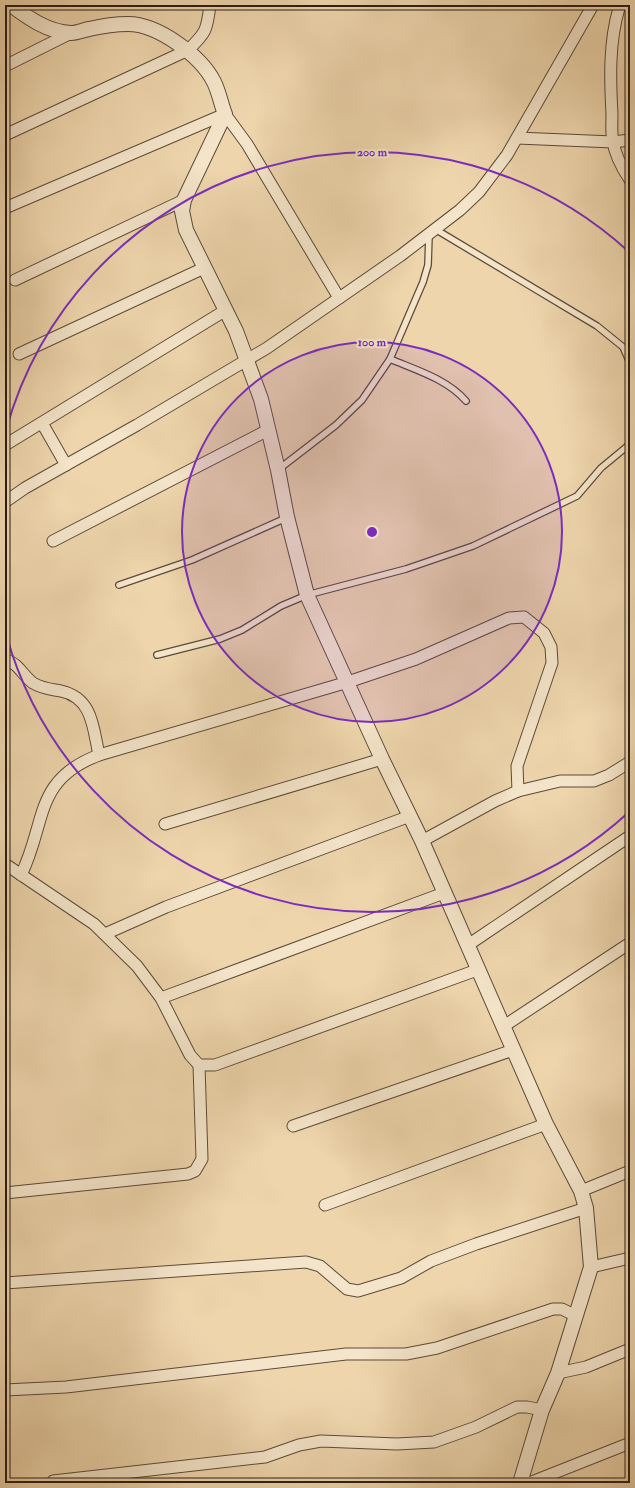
<svg xmlns="http://www.w3.org/2000/svg" width="635" height="1488" font-family="'IM FELL Double Pica',serif">
	<style>
		.lines { fill: none; stroke-linecap: round; stroke-linejoin: round }
		.service-casing { stroke: #5b4b3a; stroke-width: 8 }
		.minor-casing { stroke: #5b4b3a; stroke-width: 13 }
		.tertiary-casing { stroke: #5b4b3a; stroke-width: 16 }
		.service { stroke: #f4e4c9; stroke-width: 5.5 }
		.minor { stroke: #f4e4c9; stroke-width: 11 }
		.tertiary { stroke: #f4e4c9; stroke-width: 14 }
		.ring { fill: none; stroke: #7b2cbf; stroke-width: 2 }
		.centre { fill: #7b2cbf; stroke: #f4e4c9; stroke-width: 2 }
		.ring-label { font-size: 12px; text-anchor: middle; font-weight: bold; fill: #7b2cbf; stroke: #f4e4c9; stroke-width: 4; stroke-linejoin: round; paint-order: stroke }
	</style>
	<rect width="100%" height="100%" fill="#eed5ac"/>
	<filter id="stains"><feTurbulence type="fractalNoise" baseFrequency=".005" numOctaves="4"/><feColorMatrix values="0 0 0 0 .2 0 0 0 0 .09 0 0 0 0 .02 0 0 0 .5 -.17"/></filter>
	<radialGradient id="worn" r=".72"><stop offset=".6" stop-color="#630" stop-opacity="0"/><stop offset="1" stop-color="#630" stop-opacity=".3"/></radialGradient>
	<g class="lines">
		<g class="service-casing">
			<g id="service">
				<polyline points="435,229 597,326 623,347 630,363"/>
				<path d="M 390,359 C 416,370 447,379 466,401"/>
				<polyline points="279,469 336,425 362,400 390,359 423,282 428,265 429,235"/>
				<polyline points="119,585 192,560 286,518"/>
				<polyline points="157,655 220,639 242,630 281,606 307,595 406,569 473,546 577,496 601,468 630,444"/>
			</g>
		</g>
		<g class="minor-casing">
			<g id="minor">
				<path d="M 619,8 C 609,42 610,78 612,114 C 612,123 611,133 613,141 C 615,156 622,168 630,180"/>
				<polyline points="5,66 71,33"/>
				<path d="M 5,135 L 188,50 C 206,33 207,30 210,5"/>
				<polyline points="517,138 613,142 630,140"/>
				<polyline points="5,208 225,114 247,144 339,298"/>
				<polyline points="15,280 184,200"/>
				<polyline points="19,354 204,268"/>
				<polyline points="42,423 66,465"/>
				<polyline points="5,445 226,310"/>
				<polyline points="5,502 25,488 137,425 267,348 400,256 460,210 479,192 507,155 593,5"/>
				<polyline points="53,541 268,430"/>
				<path d="M 5,660 C 19,663 22,675 33,683 C 43,689 50,689 61,691 C 93,698 93,728 99,755"/>
				<polyline points="165,824 382,759"/>
				<polyline points="422,841 495,801 518,791 560,781 594,781 609,775 630,762"/>
				<polyline points="5,864 94,924 137,966 161,998 190,1055 199,1065 215,1065 477,970"/>
				<path d="M 21,875 C 47,822 33,780 99,755 L 348,682 L 416,659 L 509,618 L 524,617 L 544,633 L 551,647 L 552,663 L 517,766 L 518,791"/>
				<polyline points="105,934 166,907 410,816"/>
				<polyline points="468,945 630,836"/>
				<polyline points="161,998 444,893"/>
				<polyline points="504,1026 630,943"/>
				<polyline points="293,1126 513,1050"/>
				<polyline points="581,1191 630,1171"/>
				<polyline points="5,1193 188,1174 195,1171 202,1159 199,1065"/>
				<polyline points="325,1205 546,1124"/>
				<polyline points="591,1267 630,1258"/>
				<polyline points="5,1283 306,1262 320,1266 347,1289 358,1291 401,1278 431,1261 476,1244 586,1208"/>
				<polyline points="558,1373 586,1367 630,1349"/>
				<polyline points="5,1390 66,1387 346,1354 406,1354 437,1348 553,1309 562,1309 576,1316"/>
				<polyline points="53,1481 265,1457 299,1445 321,1441 397,1444 434,1442 476,1427 517,1407 527,1407 542,1410"/>
				<polyline points="529,1483 630,1443"/>
			</g>
		</g>
		<g class="tertiary-casing">
			<path id="tertiary" d="M 11,5 C 28,18 48,32 71,33 C 77,33 83,30 89,29 C 102,26 115,24 128,24 C 158,24 201,56 214,82 C 219,92 221,104 225,114 L 184,200 L 182,211 L 186,230 L 236,331 L 261,399 L 278,470 L 287,517 L 307,595 L 382,759 L 422,841 L 546,1124 L 581,1191 L 586,1208 L 591,1267 L 558,1373 L 542,1410 L 520,1483"/>
		</g>
		<use href="#service" class="service"/>
		<use href="#minor" class="minor"/>
		<use href="#tertiary" class="tertiary"/>
	</g>
	<circle cx="372" cy="532" r="190" fill="#7b2cbf" fill-opacity=".12"/>
	<g class="ring">
		<circle cx="372" cy="532" r="190"/>
		<path d="M629 812A380 380 0 0 1 6 634M6 430A380 380 0 0 1 629 252"/>
	</g>
	<circle cx="372" cy="532" r="6" class="centre"/>
	<g class="ring-label">
		<text x="372" y="156">200 m</text>
		<text x="372" y="346">100 m</text>
	</g>
	<rect width="635" height="1488" fill="none" stroke="#eed5ac" stroke-width="20"/>
	<rect x="6" y="6" width="623" height="1476" fill="none" stroke="#2a1d14" stroke-width="2"/>
	<rect x="10" y="10" width="615" height="1468" fill="none" stroke="#2a1d14"/>
	<rect width="100%" height="100%" filter="url(#stains)"/>
	<rect width="100%" height="100%" fill="url(#worn)"/>
</svg>
